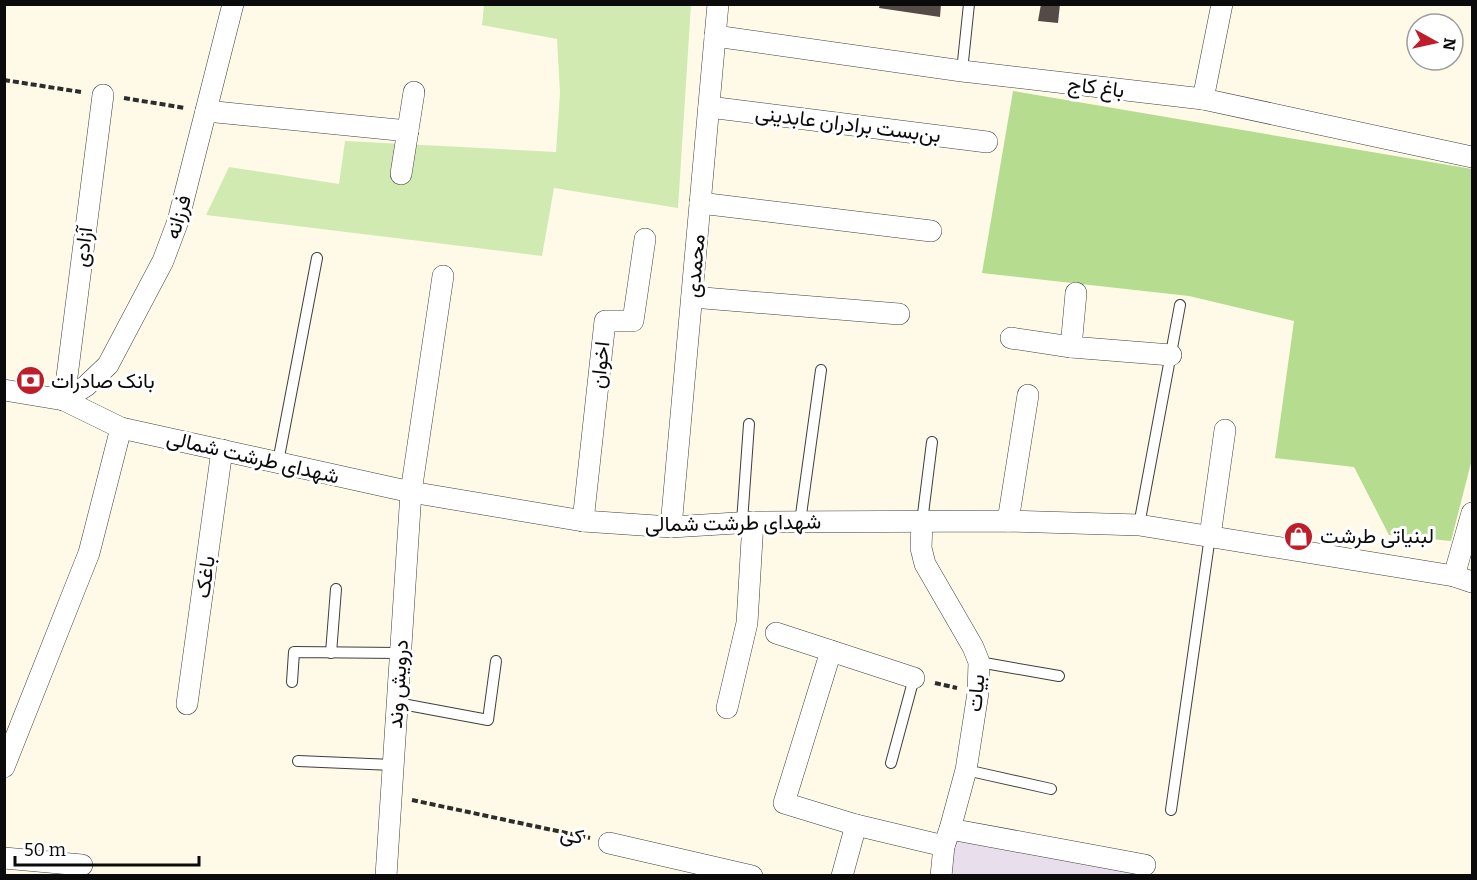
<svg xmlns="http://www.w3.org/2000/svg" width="1477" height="880" viewBox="0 0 1477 880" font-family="Bitter,Vazirmatn,serif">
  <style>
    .industrial { fill: #e9deeb }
    .green { fill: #d1eab1 }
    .forest { fill: #b5dc8f }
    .building { fill: #544b47 }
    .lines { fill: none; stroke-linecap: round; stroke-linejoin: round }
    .service-casing { stroke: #3e3e3e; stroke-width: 12 }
    .minor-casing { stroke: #3e3e3e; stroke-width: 22 }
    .path { stroke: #2d2d2d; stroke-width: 4; stroke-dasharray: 6 3; stroke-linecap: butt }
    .service { stroke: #fff; stroke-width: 10 }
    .minor { stroke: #fff; stroke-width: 21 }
    .labels { text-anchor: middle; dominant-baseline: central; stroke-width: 6; stroke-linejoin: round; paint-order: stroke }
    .street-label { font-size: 21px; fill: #0b0b0b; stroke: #fff }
    .poi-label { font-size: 21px; fill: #0b0b0b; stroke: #fff; text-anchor: start }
  </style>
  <rect width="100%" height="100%" fill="#fffae8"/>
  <polygon class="industrial" points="951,839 1151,875 947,876"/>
  <polygon class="green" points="484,5 691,5 678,208 554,188 542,256 206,215 229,167 339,184 345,141 556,152 560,93 557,39 482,25"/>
  <polygon class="forest" points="1013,91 1472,169 1472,459 1451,541 1389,535 1354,467 1275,458 1294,321 1189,296 982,273"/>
  <g class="building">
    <polygon points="880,4 941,4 940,17 879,8"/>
    <polygon points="1041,4 1060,4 1058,23 1038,21"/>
  </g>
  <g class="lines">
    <defs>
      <g id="service">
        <polyline points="962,71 969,4"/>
        <polyline points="278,462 317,258"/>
        <polyline points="742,522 749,424"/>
        <polyline points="800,522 821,370"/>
        <polyline points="922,522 932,442"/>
        <polyline points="1139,525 1180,305"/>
        <polyline points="331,653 336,589"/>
        <polyline points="979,662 1059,676"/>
        <polyline points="292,682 294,652 400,653"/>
        <polyline points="397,703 488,720 496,661"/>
        <polyline points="298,761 393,765"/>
        <polyline points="891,763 914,678"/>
        <polyline points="966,770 1051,789"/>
        <polyline points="1171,810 1210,536"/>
      </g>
      <g id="minor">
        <polyline points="715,36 962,71 1203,99 1472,157"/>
        <polyline points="1203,99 1222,4"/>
        <polyline points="709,107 987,142"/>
        <polyline points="206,111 408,131"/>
        <polyline points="401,174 414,92"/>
        <polyline points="700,203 931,231"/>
        <polyline points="1076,293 1071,347 1171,355"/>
        <polyline points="692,297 899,314"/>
        <polyline points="1011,338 1071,347"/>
        <polyline points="4,390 64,400 121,428 411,492 583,521 671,527 753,522 1008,521 1139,525 1454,576 1472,582"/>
        <polyline points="64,400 86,386 108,365 163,261 178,221 233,4"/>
        <polyline points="64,400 103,95"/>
        <polyline points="583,521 605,321 633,321 645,239"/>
        <polyline points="1008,521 1028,395"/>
        <polyline points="922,522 921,548 925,564 973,647 979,662 978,693 966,770 950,829 944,846 941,876"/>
        <polyline points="671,527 718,4"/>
        <polyline points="1210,536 1225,430"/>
        <polyline points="1454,576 1472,513"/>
        <polyline points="776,633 914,678"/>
        <polyline points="831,651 784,803 856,825 944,846"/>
        <polyline points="187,704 222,450"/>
        <polyline points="727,708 747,623 753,522"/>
        <polyline points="4,767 89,553 121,428"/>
        <polyline points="950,829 1145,865"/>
        <polyline points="609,843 752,876"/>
        <polyline points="4,858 82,865"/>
        <polyline points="386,876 411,492 443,276"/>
        <polyline points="842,876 856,825"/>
      </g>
    </defs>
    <use href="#service" class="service-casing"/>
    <use href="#minor" class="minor-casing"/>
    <g class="path">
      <polyline points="4,80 81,92"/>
      <polyline points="124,98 185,108"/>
      <polyline points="935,683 957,688"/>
      <polyline points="412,800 590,838"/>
    </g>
    <use href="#service" class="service"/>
    <use href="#minor" class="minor"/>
  </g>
  <defs>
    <symbol id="bank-disc" viewBox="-11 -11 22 22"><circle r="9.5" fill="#c01d2b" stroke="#fff"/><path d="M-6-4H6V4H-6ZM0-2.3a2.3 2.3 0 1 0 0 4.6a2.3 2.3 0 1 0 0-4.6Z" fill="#fff"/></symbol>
    <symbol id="shop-disc" viewBox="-11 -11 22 22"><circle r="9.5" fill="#c01d2b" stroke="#fff"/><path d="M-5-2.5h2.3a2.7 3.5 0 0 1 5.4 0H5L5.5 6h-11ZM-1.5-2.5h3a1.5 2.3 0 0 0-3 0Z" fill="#fff"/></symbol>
  </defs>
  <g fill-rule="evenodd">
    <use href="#bank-disc" x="14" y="364" width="33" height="33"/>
    <use href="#shop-disc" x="1282" y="520" width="33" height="33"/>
  </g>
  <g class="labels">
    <g class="street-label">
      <text transform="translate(1096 87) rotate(7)">باغ کاج</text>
      <text transform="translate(848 124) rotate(7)">بن‌بست برادران عابدینی</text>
      <text transform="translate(178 217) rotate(-73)">فرزانه</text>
      <text transform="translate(83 247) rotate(-83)">آزادی</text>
      <text transform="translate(695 266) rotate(-85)">محمدی</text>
      <text transform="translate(600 365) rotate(-84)">اخوان</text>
      <text transform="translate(253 457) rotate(13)">شهدای طرشت شمالی</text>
      <text transform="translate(733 523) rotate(-1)">شهدای طرشت شمالی</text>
      <text transform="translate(205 577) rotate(-82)">باغک</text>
      <text transform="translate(398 684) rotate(-86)">درویش‌ وند</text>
      <text transform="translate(976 693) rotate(-85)">بیات</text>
      <text transform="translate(572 835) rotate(12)">کی</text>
    </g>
    <g class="poi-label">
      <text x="51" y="381">بانک صادرات</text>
      <text x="1320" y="536">لبنیاتی طرشت</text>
    </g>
  </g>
  <rect width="1477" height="880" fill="none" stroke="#0b0b0b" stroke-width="12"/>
  <g transform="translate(1435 42) rotate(98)"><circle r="28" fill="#ffffff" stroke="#9d9d9d" stroke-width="1.5"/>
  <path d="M0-4.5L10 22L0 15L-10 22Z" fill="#c01d2b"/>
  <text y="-9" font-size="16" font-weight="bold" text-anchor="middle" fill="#0b0b0b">N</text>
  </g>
  <path d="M15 856v9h184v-9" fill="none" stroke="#0b0b0b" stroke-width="3"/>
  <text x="24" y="856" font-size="18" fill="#0b0b0b" stroke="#ffffff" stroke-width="4.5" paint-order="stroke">50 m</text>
</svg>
